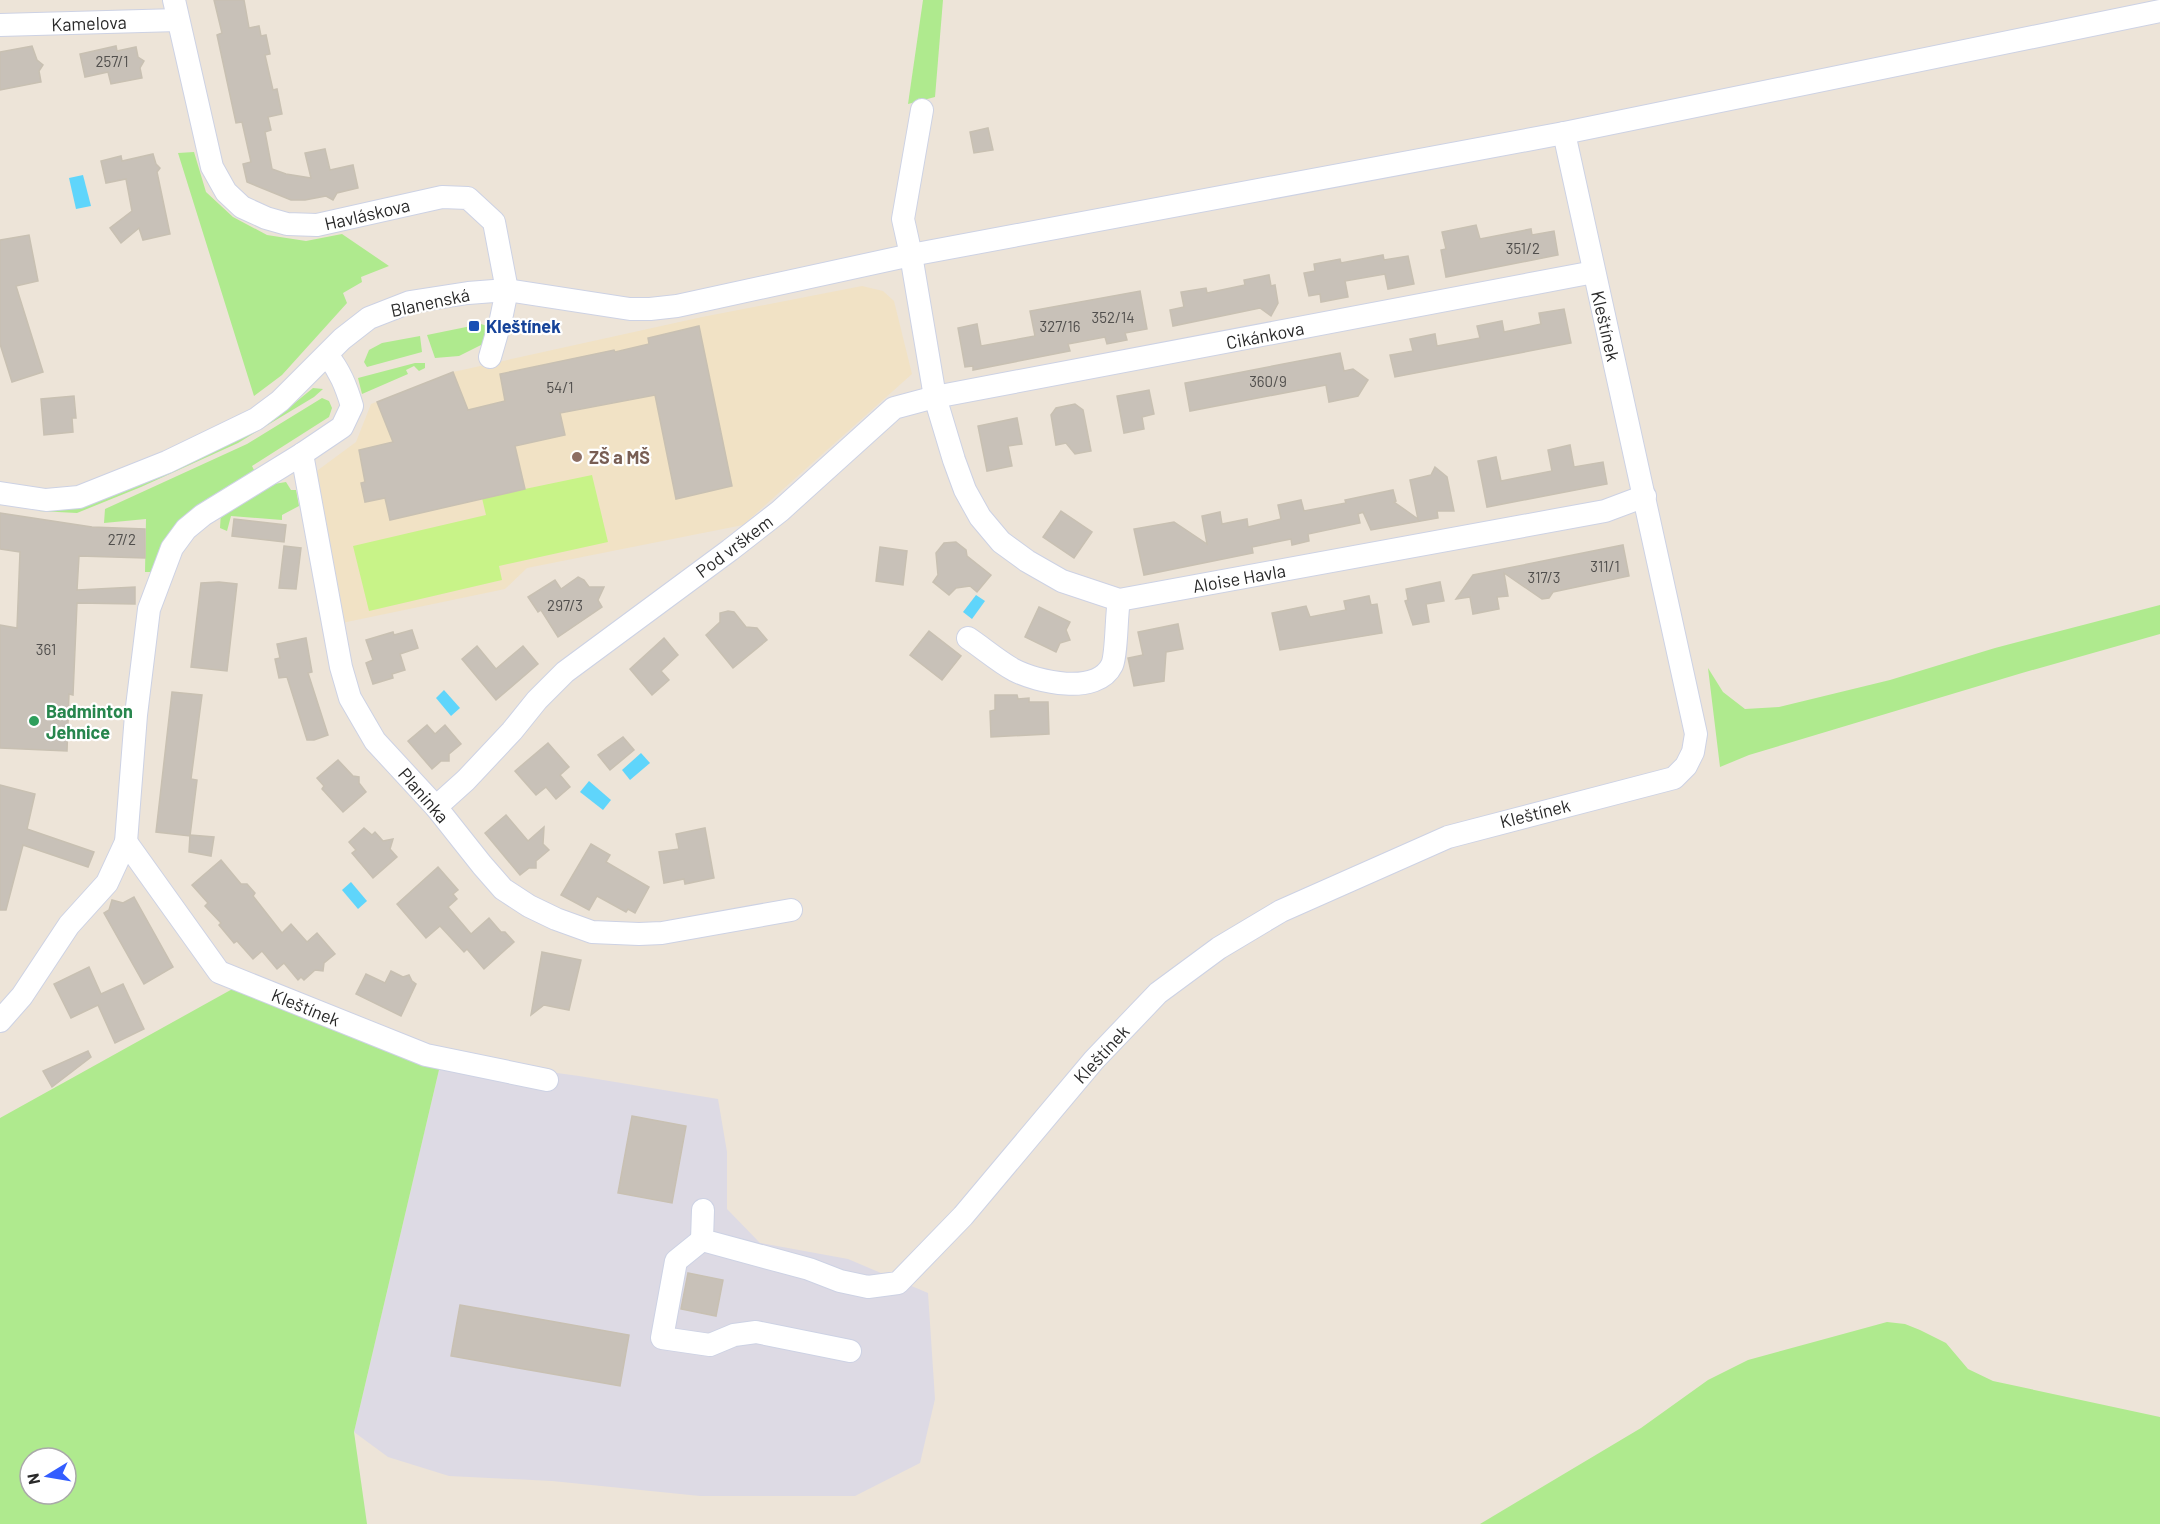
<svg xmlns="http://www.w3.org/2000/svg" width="2160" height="1524" viewBox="0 0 2160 1524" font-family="Barlow,sans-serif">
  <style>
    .industrial { fill: #dddae4 }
    .education { fill: #f1e2c5 }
    .green { fill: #afea8e; fill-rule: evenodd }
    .pitch { fill: #c8f388 }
    .water { fill: #5fd5fb }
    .building { fill: #c8c1b8; stroke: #c8c0b2; stroke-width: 1.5 }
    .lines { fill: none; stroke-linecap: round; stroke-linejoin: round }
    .minor-casing { stroke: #cdd2e4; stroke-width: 24 }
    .minor { stroke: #fff; stroke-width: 22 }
    .transit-dot { fill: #1a4fb4; stroke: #fff; stroke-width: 2 }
    .education-dot { fill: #8d6e63; stroke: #fff; stroke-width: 2 }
    .leisure-dot { fill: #2e9e5b; stroke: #fff; stroke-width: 2 }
    .labels { text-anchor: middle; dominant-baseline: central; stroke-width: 4.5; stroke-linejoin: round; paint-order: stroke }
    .number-label { font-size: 15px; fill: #514f4d }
    .street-label { font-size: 18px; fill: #292929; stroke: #fff }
    .transit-label { font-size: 18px; font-weight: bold; fill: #164399; stroke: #fff; text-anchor: start }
    .education-label { font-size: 18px; font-weight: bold; fill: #785e54; stroke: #fff; text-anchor: start }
    .leisure-label { font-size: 18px; font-weight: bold; fill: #27864d; stroke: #fff; text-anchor: start }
  </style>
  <rect width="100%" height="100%" fill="#ede4d8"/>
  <polygon class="industrial" points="442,1057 579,1076 718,1099 727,1152 727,1209 760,1243 848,1259 928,1293 935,1399 920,1463 855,1496 700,1496 552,1481 449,1476 388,1457 354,1432"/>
  <polygon class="education" points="862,286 883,291 894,301 912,374 743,525 527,568 505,589 342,623 314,473 356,442 371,404 453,372 702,317"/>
  <g class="green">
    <polygon points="923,0 943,0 935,97 908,104"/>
    <polygon points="194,152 206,192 233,217 267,235 306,241 342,234 389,266 361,277 362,282 343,293 347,303 282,375 254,396 178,153"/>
    <polygon points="481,324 490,327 485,343 459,356 435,358 427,335"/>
    <polygon points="420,336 422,352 367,367 364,362 369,350 382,343"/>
    <polygon points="415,363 425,363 425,368 419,371 414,366 406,370 408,374 362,394 358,378"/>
    <polygon points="313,388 323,389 314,397 238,443 141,487 77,513 38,511 58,510 243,437 274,420"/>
    <polygon points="322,398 329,401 332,408 329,417 252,466 254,470 151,572 145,572 146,519 104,523 105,509 247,444"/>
    <polygon points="286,482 291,490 296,490 299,506 282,515 282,520 231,516 227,531 220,528 221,512 274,484"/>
    <polygon points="2160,605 2160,634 2022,673 1749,755 1720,767 1708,668 1723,692 1745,709 1779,707 1890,680 1995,648"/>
    <path d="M254,977l188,80 -88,375 13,92h-367v-406zM30,1458h36v36h-36z"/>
    <polygon points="1887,1322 1905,1324 1920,1330 1946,1343 1968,1369 1993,1381 2160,1417 2160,1524 1480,1524 1641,1428 1708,1380 1748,1360"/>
  </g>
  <polygon class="pitch" points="592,475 608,542 499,566 502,580 369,611 353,546 486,515 482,498"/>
  <g class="water">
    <polygon points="83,175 91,206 76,209 69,178"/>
    <polygon points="976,595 985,601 972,619 963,612"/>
    <polygon points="444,690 460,708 451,716 436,698"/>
    <polygon points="641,753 650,763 630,780 622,770"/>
    <polygon points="589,781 611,800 603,810 580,792"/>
    <polygon points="351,882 367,901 358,909 342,890"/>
  </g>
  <g class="building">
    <polygon points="214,0 244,0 249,28 259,26 261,36 266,35 270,54 265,55 273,90 277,89 282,114 268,117 271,130 265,132 272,169 286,174 311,178 305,153 325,149 330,170 353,165 358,188 337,193 333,200 326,196 305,200 291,200 247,182 243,164 251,162 242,122 236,123 217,35 222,33"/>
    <polygon points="32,46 37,60 43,65 39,71 41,82 0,90 0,52"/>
    <polygon points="116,46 117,51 136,47 138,57 144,61 140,68 142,78 111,84 108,72 85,77 80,54"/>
    <polygon points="988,128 993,150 974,153 970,132"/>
    <polygon points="153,154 156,164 160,168 157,172 170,234 143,240 139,228 121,243 110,228 132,211 126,179 106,183 101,161 121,156 122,161"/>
    <polygon points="1476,225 1480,239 1531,229 1532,235 1554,231 1558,255 1446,277 1441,250 1446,249 1442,232"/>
    <polygon points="29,235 38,281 16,286 43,372 12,382 0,344 0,240"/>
    <polygon points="1383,255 1384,260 1408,256 1414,284 1388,289 1385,274 1345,281 1348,297 1321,302 1320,294 1309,296 1304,273 1315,271 1314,264 1340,259 1341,263"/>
    <polygon points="1269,275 1271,286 1275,285 1278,303 1271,316 1260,308 1173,326 1170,310 1184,307 1181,292 1206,288 1207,293 1245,285 1244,280"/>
    <polygon points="1140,291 1147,329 1125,333 1127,340 1107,344 1105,337 1068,344 1070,351 973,370 973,366 965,367 958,328 977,324 981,346 1035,336 1030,311"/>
    <polygon points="1564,309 1571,343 1395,377 1390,355 1413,351 1410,339 1435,334 1437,346 1480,338 1477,326 1502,321 1504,332 1541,324 1539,313"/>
    <polygon points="699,326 732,486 676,499 655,395 560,413 565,435 515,446 525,489 390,520 385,498 365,502 361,483 365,482 359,450 393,442 377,402 453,372 468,410 505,401 500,374 614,350 615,352 649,344 648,338"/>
    <polygon points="1340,353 1344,371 1353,369 1368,380 1358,396 1329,402 1326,385 1190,411 1185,383"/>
    <polygon points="1149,390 1154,414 1142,417 1144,429 1124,433 1117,396"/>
    <polygon points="74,396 76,418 72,418 73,432 44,435 41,399"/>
    <polygon points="1075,404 1083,410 1091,451 1075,454 1066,443 1056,445 1051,415 1056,408"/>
    <polygon points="1017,418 1022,444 1008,446 1012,466 987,471 978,426"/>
    <polygon points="1570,445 1574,467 1603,462 1607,484 1487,507 1478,461 1496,457 1501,481 1552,471 1548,450"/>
    <polygon points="1435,467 1447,477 1454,511 1437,511 1438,518 1371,530 1363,512 1358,514 1360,523 1308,534 1309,541 1292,545 1291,539 1252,547 1253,553 1144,575 1134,529 1174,522 1207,544 1202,516 1220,512 1222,524 1247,519 1248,527 1281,519 1278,505 1301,500 1304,511 1346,503 1345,500 1393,490 1396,501 1394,502 1418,519 1410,480 1431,475"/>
    <polygon points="1061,511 1092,532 1074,558 1043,537"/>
    <polygon points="0,513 92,527 145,529 145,558 79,556 77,590 135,587 135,604 77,603 73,695 69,694 67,751 0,748 0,625 17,628 20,552 0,549"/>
    <polygon points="234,519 286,525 284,542 232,536"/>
    <polygon points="956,542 966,550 967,556 991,575 977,592 970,586 956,588 949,595 933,582 938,575 936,553 944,543"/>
    <polygon points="1623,545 1629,576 1553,592 1549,598 1542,599 1504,573 1508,596 1497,597 1499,609 1473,614 1470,597 1456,599 1473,575"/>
    <polygon points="284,546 301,548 296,589 279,588"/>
    <polygon points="880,547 907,551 903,585 876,581"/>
    <polygon points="578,577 584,580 589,587 604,587 598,600 602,607 558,637 541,610 538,612 528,597 555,580 561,589"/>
    <polygon points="219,582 237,584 227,671 191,667 201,583"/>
    <polygon points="1440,582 1444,601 1426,604 1429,622 1413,625 1405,601 1408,600 1406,589"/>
    <polygon points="1369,596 1371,605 1377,604 1382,633 1280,650 1272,613 1306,606 1310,617 1346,610 1344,601"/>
    <polygon points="1039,607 1070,622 1066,630 1070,640 1060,643 1056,652 1025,637"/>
    <polygon points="728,611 734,612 746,627 757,628 767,640 733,668 706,635 720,622 720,613"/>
    <polygon points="1178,624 1183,649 1166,652 1164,681 1134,686 1128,658 1143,655 1138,632"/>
    <polygon points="412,630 418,648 400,654 405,670 392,674 393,678 373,684 366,663 373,660 366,640 393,632 394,635"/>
    <polygon points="929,631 961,656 942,680 910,655"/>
    <polygon points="306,638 312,672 308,673 328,735 314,740 307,740 287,677 279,678 275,659 280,658 277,644"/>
    <polygon points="664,638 678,655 661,671 669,680 652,695 630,669"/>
    <polygon points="477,646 496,669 523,646 538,664 496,700 462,659"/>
    <polygon points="172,692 202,695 191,779 197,780 190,836 156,832"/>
    <polygon points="995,695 1017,695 1018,699 1029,698 1029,702 1048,702 1049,734 991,737 990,711 995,710"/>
    <polygon points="427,725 435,734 445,725 461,744 449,754 449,761 441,761 432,769 408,741"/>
    <polygon points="623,737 634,750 610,770 598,755"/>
    <polygon points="548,743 569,767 560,775 570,787 556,799 546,787 536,795 515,771"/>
    <polygon points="338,760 353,776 359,777 359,783 366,792 343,812 322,789 324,786 317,778"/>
    <polygon points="0,785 35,794 27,829 94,852 88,867 23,845 6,910 0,910"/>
    <polygon points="506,815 528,841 544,827 543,844 549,850 536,861 536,868 529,868 520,875 485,833"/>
    <polygon points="364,828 372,835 375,832 383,841 393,839 390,849 397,857 373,878 352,853 356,850 349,842"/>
    <polygon points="705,828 714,878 685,884 684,879 664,883 659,852 679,849 676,834"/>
    <polygon points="190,835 214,837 211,856 189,852"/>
    <polygon points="591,844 610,855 606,862 649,887 635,913 628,909 626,912 597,896 589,910 561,895"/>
    <polygon points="221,860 241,884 247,884 255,893 253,896 282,933 291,924 307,942 317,933 335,954 324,963 323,971 315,970 304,980 301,977 298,980 284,963 277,969 262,951 253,959 237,941 234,943 219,925 221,923 205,906 208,903 192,885"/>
    <polygon points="438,867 458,890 453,894 457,899 448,907 471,934 489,918 501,932 505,932 514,942 484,969 467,949 464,952 440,926 426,938 397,904"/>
    <polygon points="134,897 173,967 144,984 104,913 109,910 112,900 123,903"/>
    <polygon points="542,952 581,960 569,1010 544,1005 531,1015"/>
    <polygon points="89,967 101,994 123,984 144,1029 115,1043 98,1005 71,1018 54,984"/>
    <polygon points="391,971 403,977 409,975 412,981 416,984 401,1016 356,994 366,974 385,983"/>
    <polygon points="88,1051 91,1057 52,1087 43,1071"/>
    <polygon points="632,1116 686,1126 672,1203 618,1193"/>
    <polygon points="688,1273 723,1280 716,1316 681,1309"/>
    <polygon points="460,1305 629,1335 620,1386 451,1356"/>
  </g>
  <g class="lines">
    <defs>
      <g id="minor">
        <polyline points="174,0 212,167 226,192 242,207 266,218 287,224 317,225 442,197 468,198 494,222 507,290 501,319 490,357"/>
        <polyline points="0,25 178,20"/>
        <polyline points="922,110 903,219 911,255 935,397 954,460 965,490 980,517 1001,542 1027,561 1062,581 1119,600 1605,511 1645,496"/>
        <polyline points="302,454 341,667 350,698 375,741 436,807 482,865 503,889 529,906 556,919 592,932 639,934 662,933 791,910"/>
        <polyline points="0,493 46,500 79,497 167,462 256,419 280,401 342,339 369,318 410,302 468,293 507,290 630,309 650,309 677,306 911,255 1564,133 2160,11"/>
        <path d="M968,638c15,10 30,23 46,32 23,12 83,26 98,-5 5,-11 4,-49 7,-65"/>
        <polyline points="436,807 466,780 512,731 537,700 565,672 730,550 780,511 894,408 935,397 1594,272"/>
        <polyline points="126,842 219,972 426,1055 547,1080"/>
        <path d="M0,1021l22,-25 47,-71 38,-42 19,-41 10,-127 13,-106 23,-61 14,-19 17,-14 99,-61 40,-27 10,-21c-6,-20 -12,-35 -25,-51"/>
        <polyline points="703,1210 702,1240 809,1269 840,1281 868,1287 898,1283 963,1216 1094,1060 1158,993 1219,948 1281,911 1448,837 1674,778 1686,766 1693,752 1696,734 1564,133"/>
        <polyline points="702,1240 676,1261 662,1338 710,1345 734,1335 756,1332 850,1351"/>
      </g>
    </defs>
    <use href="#minor" class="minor-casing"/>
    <use href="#minor" class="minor"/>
  </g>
  <rect class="transit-dot" x="468" y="320" width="12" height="12" rx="3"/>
  <circle class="education-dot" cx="577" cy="457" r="6"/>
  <circle class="leisure-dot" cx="34" cy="721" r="6"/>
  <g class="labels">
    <g class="number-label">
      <text x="112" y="61">257/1</text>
      <text x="1523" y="248">351/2</text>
      <text x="1113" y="317">352/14</text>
      <text x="1060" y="326">327/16</text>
      <text x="1268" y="381">360/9</text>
      <text x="560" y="387">54/1</text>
      <text x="122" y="539">27/2</text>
      <text x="1605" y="566">311/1</text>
      <text x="1544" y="577">317/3</text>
      <text x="565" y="605">297/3</text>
      <text x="46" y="649">361</text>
    </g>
    <g class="street-label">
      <text transform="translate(89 23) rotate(-2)">Kamelova</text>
      <text transform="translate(367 214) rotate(-13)">Havláskova</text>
      <text transform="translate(430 302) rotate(-12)">Blanenská</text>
      <text transform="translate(1606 326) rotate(77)">Kleštínek</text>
      <text transform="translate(1265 335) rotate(-11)">Cikánkova</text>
      <text transform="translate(734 546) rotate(-37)">Pod vrškem</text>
      <text transform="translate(1239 578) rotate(-10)">Aloise Havla</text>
      <text transform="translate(424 795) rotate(49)">Planinka</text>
      <text transform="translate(1535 813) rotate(-14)">Kleštínek</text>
      <text transform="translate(306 1007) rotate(22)">Kleštínek</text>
      <text transform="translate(1101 1054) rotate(-47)">Kleštínek</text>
    </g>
    <g class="transit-label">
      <text x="486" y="326">Kleštínek</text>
    </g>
    <g class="education-label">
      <text x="589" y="457">ZŠ a MŠ</text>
    </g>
    <g class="leisure-label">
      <text x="46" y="711">Badminton<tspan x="46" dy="21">Jehnice</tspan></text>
    </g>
  </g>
  <g transform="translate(48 1476) rotate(259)"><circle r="28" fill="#ffffff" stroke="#a9a9a9" stroke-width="1.5"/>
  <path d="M0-4.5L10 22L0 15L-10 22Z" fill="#335dff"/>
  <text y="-9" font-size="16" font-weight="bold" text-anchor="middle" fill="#292929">N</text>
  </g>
</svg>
